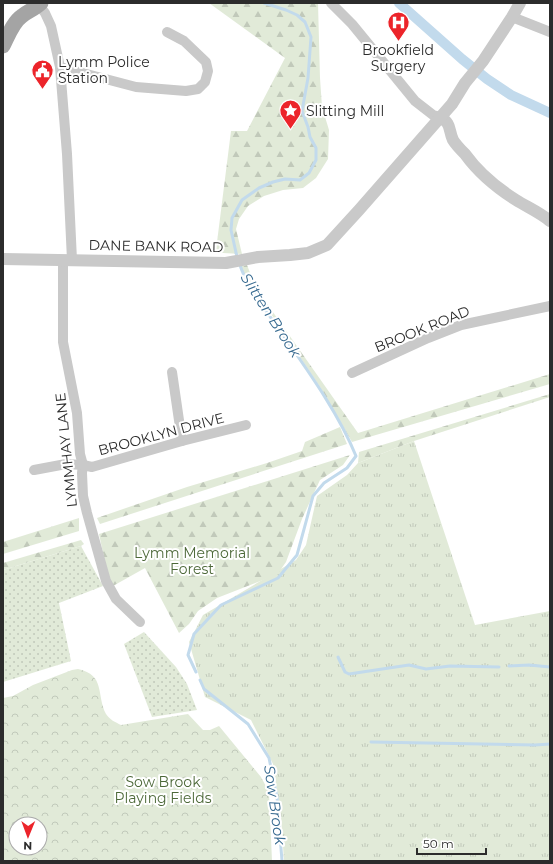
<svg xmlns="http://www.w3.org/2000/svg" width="553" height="864" viewBox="0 0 553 864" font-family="Montserrat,sans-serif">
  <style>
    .grass { fill: url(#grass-tufts) }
    .forest { fill: url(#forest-firs) }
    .park { fill: url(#park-crowns); fill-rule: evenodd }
    .garden { fill: url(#garden-dots) }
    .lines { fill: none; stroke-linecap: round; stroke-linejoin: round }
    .stream { stroke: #c2daec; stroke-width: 3 }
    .canal { stroke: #c2daec; stroke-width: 10 }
    .minor { stroke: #c9c9c9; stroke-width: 10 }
    .tertiary { stroke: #c9c9c9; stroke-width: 12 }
    .primary { stroke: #a4a4a4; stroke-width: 15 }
    .labels { text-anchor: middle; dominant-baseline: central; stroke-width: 4; stroke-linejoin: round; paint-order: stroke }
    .poi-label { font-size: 14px; fill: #2c2c2c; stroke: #fff; text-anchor: start }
    .street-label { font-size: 14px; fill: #2c2c2c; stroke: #fff }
    .park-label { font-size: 14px; fill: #4c6838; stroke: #fff }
    .water-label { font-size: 15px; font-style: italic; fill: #376a90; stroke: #fff }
  </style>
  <defs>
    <pattern id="grass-tufts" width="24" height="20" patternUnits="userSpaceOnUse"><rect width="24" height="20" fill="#e1ead8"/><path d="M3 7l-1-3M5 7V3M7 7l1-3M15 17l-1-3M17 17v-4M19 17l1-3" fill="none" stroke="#c1c9ba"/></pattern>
    <pattern id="forest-firs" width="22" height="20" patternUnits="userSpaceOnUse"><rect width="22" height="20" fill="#e1ead8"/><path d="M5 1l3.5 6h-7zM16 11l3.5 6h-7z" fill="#c1c9ba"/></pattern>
    <pattern id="park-crowns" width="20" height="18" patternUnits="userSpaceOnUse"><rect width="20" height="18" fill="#e1ead8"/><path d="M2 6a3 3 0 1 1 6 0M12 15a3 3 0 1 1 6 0" fill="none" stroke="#c1c9ba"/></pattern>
    <pattern id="garden-dots" width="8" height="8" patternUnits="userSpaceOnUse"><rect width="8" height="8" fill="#e1ead8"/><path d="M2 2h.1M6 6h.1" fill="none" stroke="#c1c9ba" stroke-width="1.8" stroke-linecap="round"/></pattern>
  </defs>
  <rect width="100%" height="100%" fill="#fff"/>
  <polygon class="grass" points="414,441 475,625 550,611 550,861 284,861 281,816 273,764 251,720 205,697 189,642 203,615 296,560 306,545 317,496 347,475 358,463"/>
  <g class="forest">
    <polygon points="209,3 318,3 320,78 322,107 329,130 328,159 316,178 303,188 283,190 264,196 248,206 239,219 236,229 242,254 223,253 216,250 231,131 247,131 285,58"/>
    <polygon points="247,265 256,288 358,433 550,374 550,384 352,442 320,387 243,272 241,266"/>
    <polygon points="550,394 550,397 414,441 358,463 359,452"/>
    <polygon points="340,427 347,444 100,524 97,518 187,487 267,463 302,451 305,442"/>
    <polygon points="350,455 343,465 320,480 302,519 286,562 279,572 263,580 217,598 198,611 189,624 179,633 145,568 113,586 108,576 99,534"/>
    <polygon points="79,518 79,531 3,554 3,542"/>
    <polygon points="81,540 84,544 81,546 3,570 3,563"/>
  </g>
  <path class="park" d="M78,669c28,6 18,26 28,45 4,6 9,8 15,11l67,-11 15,16h7l9,-4 42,51 8,15 3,69h-269v-163l10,-2 20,-11 39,-15zM16,824h24v24h-24z"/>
  <g class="garden">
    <polygon points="81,546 103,586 59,603 71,661 3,682 3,570"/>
    <polygon points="144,632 176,667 187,684 197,710 152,717 124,644"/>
  </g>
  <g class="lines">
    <g class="stream">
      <polyline points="237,257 231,230 232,218 242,200 259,188 273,182 285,179 300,180 309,173 316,160 316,148 310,137 308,127 302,111 308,78 311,37 305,22 297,15 286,10 264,3"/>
      <polyline points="338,657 345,672 349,674 409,665 426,669 450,666 499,667"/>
      <polyline points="509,666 529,665 550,667"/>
      <path d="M196,672l-8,-17 6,-21 27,-29 57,-27 19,-23 16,-59 11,-13 23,-15 9,-12c-19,-46 -51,-89 -80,-131 -13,-19 -30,-39 -37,-63"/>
      <polyline points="200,680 204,689 248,724 269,758 277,797 282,861"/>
      <polyline points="371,742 535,745 550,744"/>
    </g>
    <polyline class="canal" points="399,3 462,59 487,79 511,95 550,113"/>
    <g class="minor">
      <polyline points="331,3 352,24 415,101 433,115 440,117"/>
      <polyline points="39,5 45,13 51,26 60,67 67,154 72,260"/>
      <polyline points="512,17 550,32"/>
      <polyline points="60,67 136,87 186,91 198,89 205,82 208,71 206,62 184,41 167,32"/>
      <polyline points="63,260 63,342 77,413 80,454 83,465 82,473 83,496 87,513 106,581 116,599 140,622"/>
      <polyline points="172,372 182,441"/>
      <polyline points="352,373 428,338 461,325 550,306"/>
      <polyline points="34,470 66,464 83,465 92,467 182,441 246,425"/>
    </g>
    <g class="tertiary">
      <path d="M440,117c12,7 8,12 13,23 3,5 8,10 12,14 13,18 32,34 51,46 11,7 23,12 34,21"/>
      <polyline points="3,259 226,263 258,257 290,255 308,253 327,245 359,210 452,104 465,83 483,61 512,17 520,3"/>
    </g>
    <path class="primary" d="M3,46c5,-10 10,-24 19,-30 6,-5 13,-7 19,-13"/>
  </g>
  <defs>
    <symbol id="hospital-pin" viewBox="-11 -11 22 30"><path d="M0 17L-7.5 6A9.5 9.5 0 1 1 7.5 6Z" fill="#ec242a" stroke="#fff"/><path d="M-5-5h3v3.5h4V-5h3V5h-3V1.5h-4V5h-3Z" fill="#fff"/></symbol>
    <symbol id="civic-pin" viewBox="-11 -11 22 30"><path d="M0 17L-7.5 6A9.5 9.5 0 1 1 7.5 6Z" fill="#ec242a" stroke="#fff"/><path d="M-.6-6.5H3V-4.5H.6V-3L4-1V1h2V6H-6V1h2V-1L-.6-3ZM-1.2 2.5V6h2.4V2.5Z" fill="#fff"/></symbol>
    <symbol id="sight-pin" viewBox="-11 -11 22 30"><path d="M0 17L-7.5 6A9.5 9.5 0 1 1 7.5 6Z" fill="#ec242a" stroke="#fff"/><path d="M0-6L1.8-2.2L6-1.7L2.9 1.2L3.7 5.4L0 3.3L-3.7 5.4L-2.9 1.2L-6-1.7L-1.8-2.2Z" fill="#fff"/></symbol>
  </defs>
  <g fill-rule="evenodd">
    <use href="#hospital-pin" x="386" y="10" width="25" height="34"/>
    <use href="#civic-pin" x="30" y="58" width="25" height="34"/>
    <use href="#sight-pin" x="278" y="98" width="25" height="34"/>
  </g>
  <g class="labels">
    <g class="poi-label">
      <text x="398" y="50" text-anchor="middle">Brookfield<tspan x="398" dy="16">Surgery</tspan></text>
      <text x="58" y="62">Lymm Police<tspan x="58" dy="16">Station</tspan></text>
      <text x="306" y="111">Slitting Mill</text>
    </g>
    <g class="street-label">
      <text transform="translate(156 246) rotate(1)">DANE BANK ROAD</text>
      <text transform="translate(422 329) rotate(-22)">BROOK ROAD</text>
      <text transform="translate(161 434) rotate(-15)">BROOKLYN DRIVE</text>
      <text transform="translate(66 450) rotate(-96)">LYMMHAY LANE</text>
    </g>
    <g class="park-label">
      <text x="192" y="553">Lymm Memorial<tspan x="192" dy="16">Forest</tspan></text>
      <text x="163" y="782">Sow Brook<tspan x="163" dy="16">Playing Fields</tspan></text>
    </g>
    <g class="water-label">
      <text transform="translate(271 315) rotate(57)">Slitten Brook</text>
      <text transform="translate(275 805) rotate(82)">Sow Brook</text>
    </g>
  </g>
  <rect width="553" height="864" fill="none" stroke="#2c2c2c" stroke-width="8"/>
  <g transform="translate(28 836) rotate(181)"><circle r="19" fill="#ffffff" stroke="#ababab"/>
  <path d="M0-3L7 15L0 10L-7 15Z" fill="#ec242a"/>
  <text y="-6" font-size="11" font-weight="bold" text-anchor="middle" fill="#2c2c2c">N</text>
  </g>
  <path d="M417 848v6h69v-6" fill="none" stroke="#2c2c2c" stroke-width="2"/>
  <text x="423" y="848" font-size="12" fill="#2c2c2c" stroke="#ffffff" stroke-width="3" paint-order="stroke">50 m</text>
</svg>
